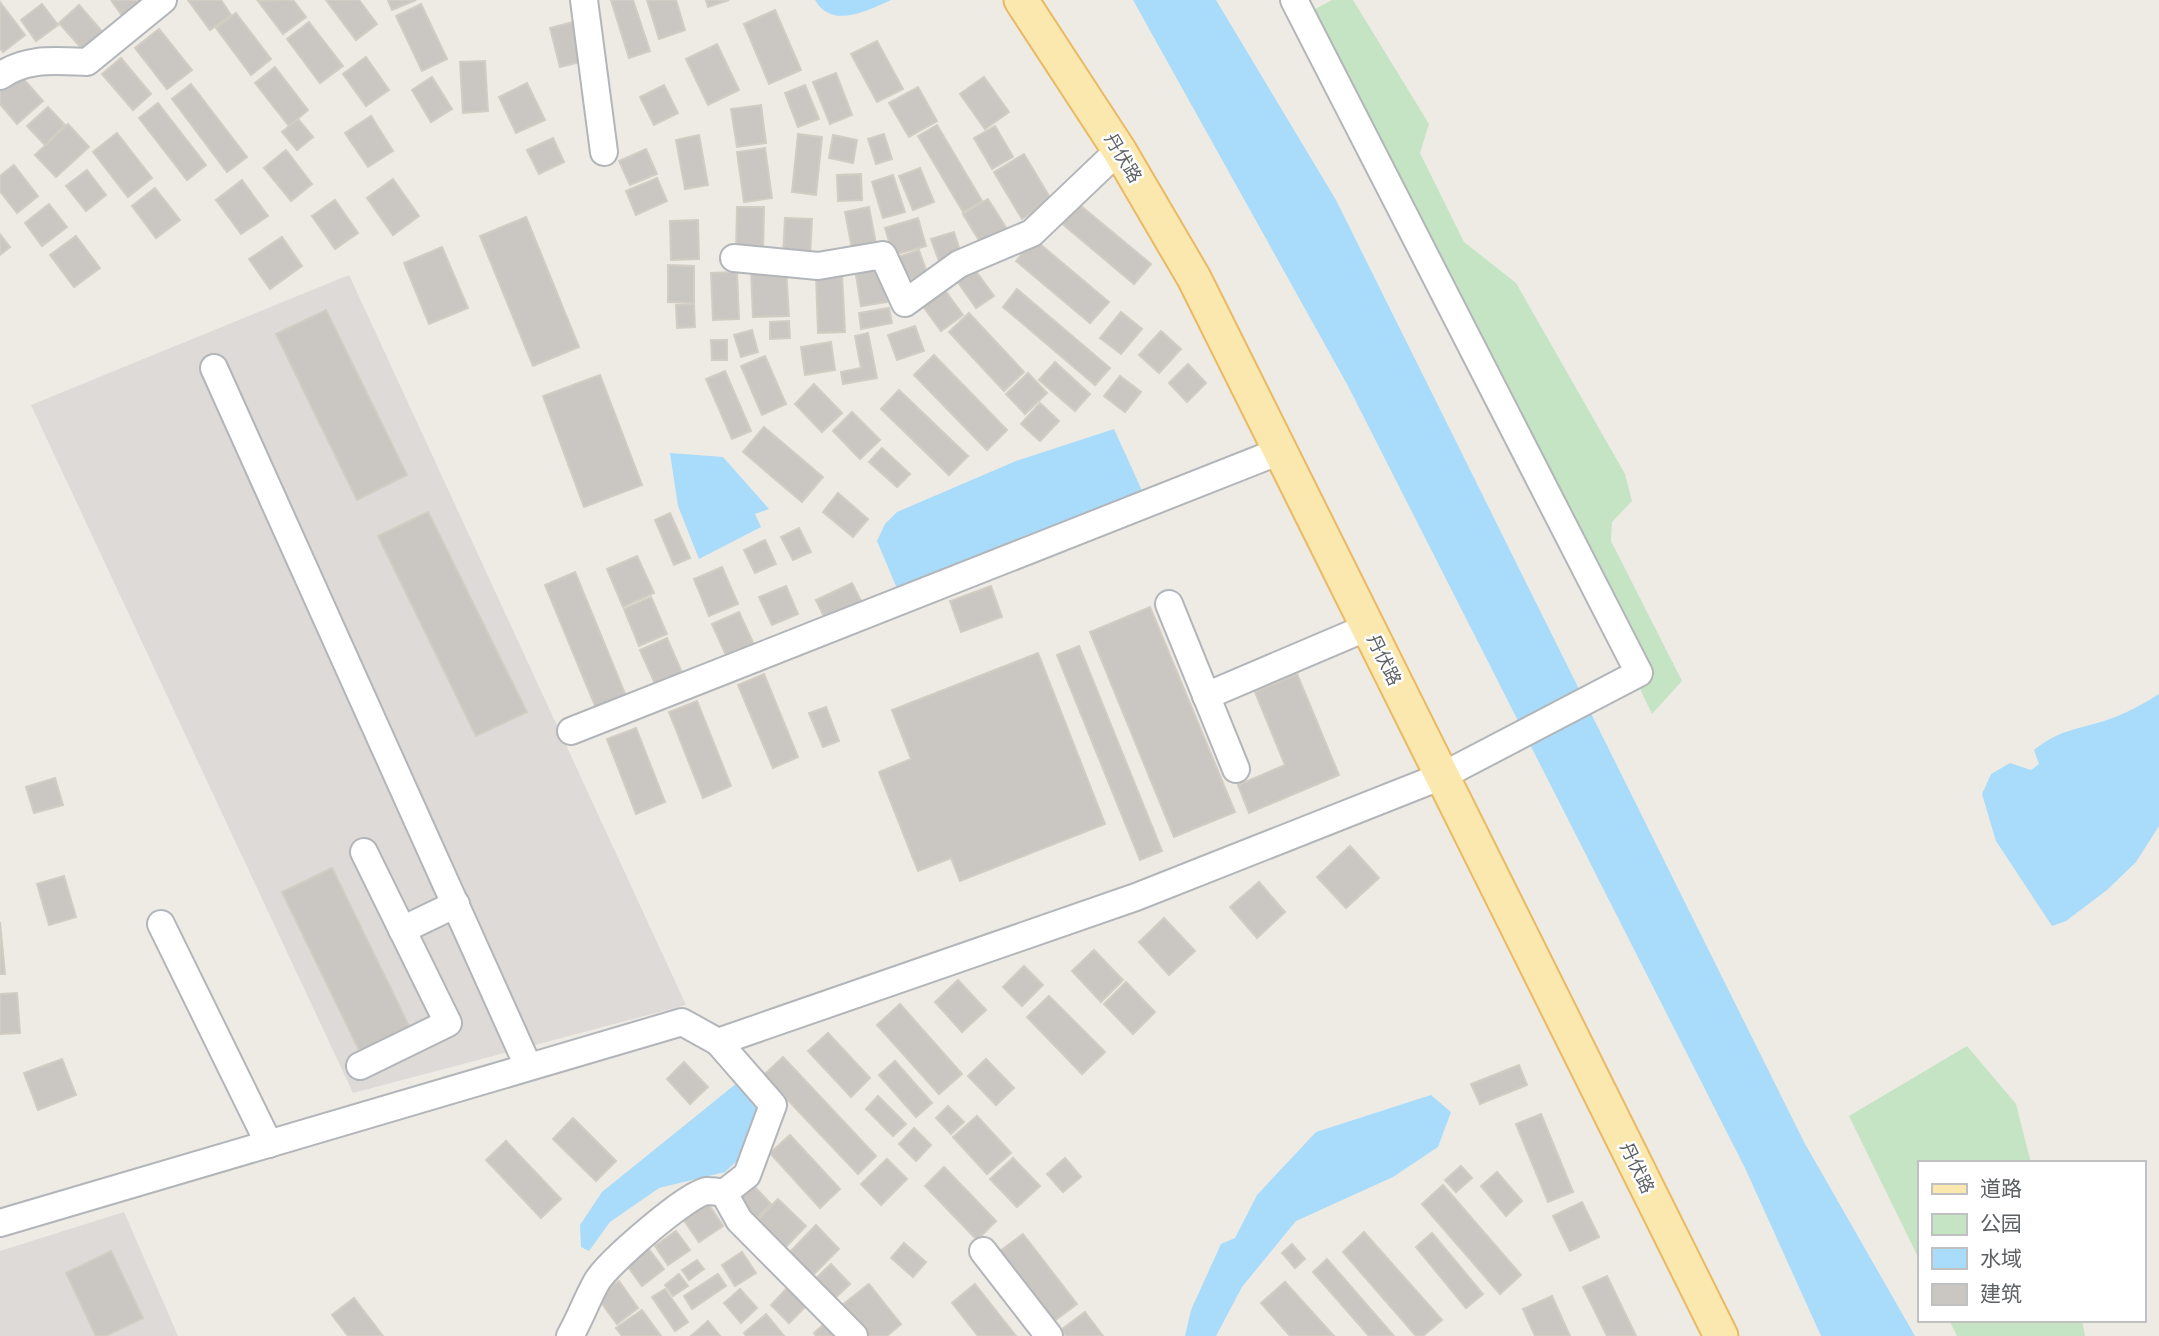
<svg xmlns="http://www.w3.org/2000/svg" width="2159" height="1336" viewBox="0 0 2159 1336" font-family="Figtree,'Noto Sans SC',sans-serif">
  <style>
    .industrial { fill: #dddad7 }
    .green { fill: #c5e4c3 }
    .water { fill: #a9dcfa }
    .building { fill: #cac6c1; stroke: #d2cdc3; stroke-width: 2 }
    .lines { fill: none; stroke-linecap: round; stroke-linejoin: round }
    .minor-casing { stroke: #b2b5b9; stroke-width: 30 }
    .major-casing { stroke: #e9ba63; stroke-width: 37 }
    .minor { stroke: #fff; stroke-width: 26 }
    .major { stroke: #fae8ae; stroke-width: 33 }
    .labels { text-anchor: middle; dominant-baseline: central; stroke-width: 5; stroke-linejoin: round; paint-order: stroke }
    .street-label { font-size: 18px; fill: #5d6164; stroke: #fff }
  </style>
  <rect width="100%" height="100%" fill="#eeebe5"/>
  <g class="industrial">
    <polygon points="349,275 686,1005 353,1093 31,405"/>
    <polygon points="124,1212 178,1336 0,1336 0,1251"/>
  </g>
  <g class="green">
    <polygon points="1332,0 1353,0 1429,124 1420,153 1464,242 1516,283 1625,474 1632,501 1612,522 1611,541 1682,681 1652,714 1573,549 1304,15"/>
    <polygon points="1967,1046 2016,1104 2031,1163 1919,1163 1919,1259 1849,1116"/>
    <polygon points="1949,1320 2082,1320 2085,1336 1957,1336"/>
  </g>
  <g class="water">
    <path d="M815,0h76c-23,10 -59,30 -76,0z"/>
    <polygon points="1133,0 1216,0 1336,200 1804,1142 1915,1336 1821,1336 1745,1168 1348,386"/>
    <polygon points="1114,429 1144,495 908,588 896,586 877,541 885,524 897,512 1016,461"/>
    <polygon points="670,453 723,457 769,509 755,514 761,527 699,559 678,506"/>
    <path d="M2159,694v132l-23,36 -29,28 -41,31 -14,5 -56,-85 -14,-47 9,-20 19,-11 21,7 8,-6 -5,-14c28,-23 51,-21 81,-33 13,-5 32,-15 44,-23z"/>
    <polygon points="737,1083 758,1105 740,1158 725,1172 659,1188 610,1222 589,1251 581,1247 580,1225 602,1192"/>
    <polygon points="1431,1095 1451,1112 1438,1147 1393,1177 1296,1221 1242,1287 1216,1336 1185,1336 1191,1310 1221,1244 1235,1238 1257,1195 1316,1132"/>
  </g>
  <g class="building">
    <polygon points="111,0 143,0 126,21"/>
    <polygon points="188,0 221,0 231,15 210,30"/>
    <polygon points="293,0 306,17 283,34 258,1"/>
    <polygon points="326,0 359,0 377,24 356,40"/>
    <polygon points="388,0 416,0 392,10"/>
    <polygon points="611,0 633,0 650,51 629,58"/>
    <polygon points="647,0 676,0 685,30 659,39"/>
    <polygon points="706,0 729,0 708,7"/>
    <polygon points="0,2 25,35 3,52 0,48"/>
    <polygon points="42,4 58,25 36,41 21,20"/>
    <polygon points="421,4 447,59 422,71 396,16"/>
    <polygon points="79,5 105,35 85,52 59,23"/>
    <polygon points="775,10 801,70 769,84 744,24"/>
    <polygon points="236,13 271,59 251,75 216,28"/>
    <polygon points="577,21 588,60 560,67 550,28"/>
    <polygon points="309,22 343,66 320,83 287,39"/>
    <polygon points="159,29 192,70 167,89 135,48"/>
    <polygon points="877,41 903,89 877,102 851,54"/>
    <polygon points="717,44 739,90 708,105 686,59"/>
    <polygon points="366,57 389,90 366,106 343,74"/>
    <polygon points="121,58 151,94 133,110 102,74"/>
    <polygon points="485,61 488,111 463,113 460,62"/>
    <polygon points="275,67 308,110 289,126 255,83"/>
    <polygon points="836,73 852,115 830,124 813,82"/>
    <polygon points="19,74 43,101 17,124 0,104 0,91"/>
    <polygon points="432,77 452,109 431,122 412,90"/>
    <polygon points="984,77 1009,112 985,129 960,94"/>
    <polygon points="527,83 545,120 516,133 499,97"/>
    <polygon points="191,84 247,157 227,172 172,99"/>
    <polygon points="664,85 678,113 654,125 640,97"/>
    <polygon points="805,85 819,119 798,127 785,93"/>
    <polygon points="918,87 937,121 909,137 889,103"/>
    <polygon points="158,103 206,165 187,180 139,118"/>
    <polygon points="761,105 766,143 737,147 731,109"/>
    <polygon points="48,107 65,125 45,145 27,126"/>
    <polygon points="371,116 393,151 368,167 345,133"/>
    <polygon points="298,119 313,137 297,150 282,132"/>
    <polygon points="68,124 89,147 56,177 35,155"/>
    <polygon points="937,125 982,201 963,212 918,136"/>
    <polygon points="995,126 1013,157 992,169 974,138"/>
    <polygon points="117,133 152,178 128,197 93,152"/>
    <polygon points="798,134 822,137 816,195 792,192"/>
    <polygon points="884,134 892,159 876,164 868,139"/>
    <polygon points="699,135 708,185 685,189 676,140"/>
    <polygon points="833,135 857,140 853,163 829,158"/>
    <polygon points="553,138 564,162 539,174 527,150"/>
    <polygon points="765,148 772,198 744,202 737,152"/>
    <polygon points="646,149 657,174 630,185 619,161"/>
    <polygon points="286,150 312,184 291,201 264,168"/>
    <polygon points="1024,154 1052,201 1022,219 994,172"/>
    <polygon points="14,165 38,196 17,213 0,191 0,176"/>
    <polygon points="920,168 934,202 913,210 899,176"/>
    <polygon points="87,170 106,195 86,211 66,186"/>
    <polygon points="861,174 862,200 838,201 837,175"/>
    <polygon points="893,175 905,212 883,218 872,182"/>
    <polygon points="657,178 667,201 636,215 626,191"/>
    <polygon points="393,179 419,216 393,235 367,198"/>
    <polygon points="242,180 268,216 241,234 216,200"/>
    <polygon points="155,188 180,220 156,238 132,206"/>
    <polygon points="988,199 1010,234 985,250 963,214"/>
    <polygon points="335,200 358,233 335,249 312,216"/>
    <polygon points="1075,201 1151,264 1134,284 1059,221"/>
    <polygon points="49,204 67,227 42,246 25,223"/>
    <polygon points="737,207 764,207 763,254 736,253"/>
    <polygon points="869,207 877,249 853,254 845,212"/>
    <polygon points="526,217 579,347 533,366 480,236"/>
    <polygon points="785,218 812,219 810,257 783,256"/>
    <polygon points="918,218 926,246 893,255 885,228"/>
    <polygon points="698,220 699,259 671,260 670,221"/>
    <polygon points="954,232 962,257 940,264 931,239"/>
    <polygon points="0,234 10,247 0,255"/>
    <polygon points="76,236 100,268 74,287 50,255"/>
    <polygon points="282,237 302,266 270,289 249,259"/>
    <polygon points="1034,239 1109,302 1090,323 1016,261"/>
    <polygon points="442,247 468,308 429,324 404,263"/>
    <polygon points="919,250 927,273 903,282 895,258"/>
    <polygon points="970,263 994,296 976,308 953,275"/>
    <polygon points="668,265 694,266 694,303 668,302"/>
    <polygon points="881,265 887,302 861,306 855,269"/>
    <polygon points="786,269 789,316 753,317 751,271"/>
    <polygon points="737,272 739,319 713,320 711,273"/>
    <polygon points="842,274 845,332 818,333 816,275"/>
    <polygon points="939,282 963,315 941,331 917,298"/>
    <polygon points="1017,289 1110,368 1095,385 1003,307"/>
    <polygon points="694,304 695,327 677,328 676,305"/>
    <polygon points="889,308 892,323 861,329 859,313"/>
    <polygon points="326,310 407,475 357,500 276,334"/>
    <polygon points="1121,312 1142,329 1121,354 1100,338"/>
    <polygon points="969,313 1024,372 1004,391 949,332"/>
    <polygon points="789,321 790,338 770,339 770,322"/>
    <polygon points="915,326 924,351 897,360 888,335"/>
    <polygon points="752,330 758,352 741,357 734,335"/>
    <polygon points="1161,331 1181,349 1159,373 1139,355"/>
    <polygon points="868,333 877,378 843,384 841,372 861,368 855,336"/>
    <polygon points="711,340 727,340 727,360 712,360"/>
    <polygon points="831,342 835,370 805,375 801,347"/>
    <polygon points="934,355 1007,430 987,450 914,375"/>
    <polygon points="765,356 786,404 762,415 741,366"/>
    <polygon points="1055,362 1090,394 1075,411 1039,380"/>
    <polygon points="1188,364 1206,383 1187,402 1169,383"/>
    <polygon points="725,371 751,431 732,439 706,379"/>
    <polygon points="1028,373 1047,393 1025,414 1006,394"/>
    <polygon points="600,375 642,485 584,507 543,396"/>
    <polygon points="1120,376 1141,392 1125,412 1104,396"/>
    <polygon points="814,384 842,413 822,432 795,404"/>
    <polygon points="899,390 968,456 949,475 881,409"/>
    <polygon points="1040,403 1059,421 1040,441 1021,424"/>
    <polygon points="852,412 880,440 860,459 833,431"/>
    <polygon points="764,427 823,477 802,502 743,452"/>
    <polygon points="882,448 910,474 897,487 869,462"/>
    <polygon points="838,493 868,519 853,537 823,512"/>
    <polygon points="428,512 527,712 476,736 378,536"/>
    <polygon points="670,513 690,558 674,565 655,520"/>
    <polygon points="799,528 811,552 793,560 781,537"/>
    <polygon points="765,540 776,564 755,573 744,550"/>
    <polygon points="637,556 654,593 623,607 607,569"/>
    <polygon points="722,567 738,604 709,616 694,579"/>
    <polygon points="575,572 628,701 598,713 545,585"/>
    <polygon points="852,583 863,605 827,623 816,600"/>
    <polygon points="786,586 798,614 772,625 759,597"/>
    <polygon points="991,586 1002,617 961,632 950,601"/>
    <polygon points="651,597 667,634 639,646 624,609"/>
    <polygon points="1150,607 1235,812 1174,837 1090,632"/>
    <polygon points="739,612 756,649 729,662 712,624"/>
    <polygon points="667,638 683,675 656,686 640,650"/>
    <polygon points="1079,646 1162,851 1140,860 1057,655"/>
    <polygon points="1038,653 1105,824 960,881 951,858 918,871 879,772 911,759 892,710"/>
    <polygon points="764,674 798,757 773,768 738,685"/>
    <polygon points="1297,674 1339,775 1249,813 1238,785 1285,765 1255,692"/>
    <polygon points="697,701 731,786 703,798 669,712"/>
    <polygon points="826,707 839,741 823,747 809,713"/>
    <polygon points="636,728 665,802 636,814 607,739"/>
    <polygon points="55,778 63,805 34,813 26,787"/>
    <polygon points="1350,846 1379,878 1346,908 1317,877"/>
    <polygon points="332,868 411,1030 361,1054 282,892"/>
    <polygon points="64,876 76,917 49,925 37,884"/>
    <polygon points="1259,882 1285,912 1257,938 1230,907"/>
    <polygon points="1164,918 1195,951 1169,975 1139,942"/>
    <polygon points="0,922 5,974 0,974"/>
    <polygon points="1094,950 1123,980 1101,1002 1072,971"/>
    <polygon points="1024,966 1043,985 1022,1006 1003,987"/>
    <polygon points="958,980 986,1010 962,1032 935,1002"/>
    <polygon points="1126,982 1155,1012 1133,1034 1104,1004"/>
    <polygon points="17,993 20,1033 0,1034 0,994"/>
    <polygon points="1049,996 1105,1052 1082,1074 1027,1017"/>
    <polygon points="900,1004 962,1074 939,1094 877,1025"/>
    <polygon points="828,1033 870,1078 851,1097 808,1051"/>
    <polygon points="783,1057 876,1156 858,1174 764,1075"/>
    <polygon points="62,1059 76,1095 38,1110 24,1073"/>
    <polygon points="986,1059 1014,1088 996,1105 968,1076"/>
    <polygon points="895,1061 932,1103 916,1117 879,1075"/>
    <polygon points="684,1062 708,1087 690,1104 667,1079"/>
    <polygon points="1519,1065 1527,1085 1480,1104 1471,1084"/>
    <polygon points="878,1096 906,1124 893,1136 866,1109"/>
    <polygon points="948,1106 964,1122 951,1134 936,1118"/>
    <polygon points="1541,1114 1573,1192 1548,1202 1516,1124"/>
    <polygon points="977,1116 1011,1153 987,1174 953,1137"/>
    <polygon points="573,1118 616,1161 596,1181 553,1139"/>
    <polygon points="914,1128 931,1145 916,1161 899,1144"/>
    <polygon points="790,1135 840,1189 820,1208 770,1153"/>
    <polygon points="506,1141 561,1199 541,1218 486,1160"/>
    <polygon points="1013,1158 1040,1186 1017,1207 990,1179"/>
    <polygon points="1065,1158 1081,1177 1063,1192 1047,1174"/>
    <polygon points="887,1159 907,1179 881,1205 861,1184"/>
    <polygon points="1461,1166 1472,1178 1456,1192 1445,1180"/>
    <polygon points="944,1167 996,1221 977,1240 925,1186"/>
    <polygon points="1497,1172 1522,1201 1506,1216 1481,1186"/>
    <polygon points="753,1185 771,1204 752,1223 734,1204"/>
    <polygon points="1443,1185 1521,1275 1500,1294 1422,1204"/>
    <polygon points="778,1199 806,1226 780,1253 752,1226"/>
    <polygon points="706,1200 723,1226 699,1242 681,1216"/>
    <polygon points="1582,1202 1599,1237 1570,1251 1553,1216"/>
    <polygon points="816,1225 839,1249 809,1279 786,1256"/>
    <polygon points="676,1231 690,1250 668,1265 655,1246"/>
    <polygon points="1364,1232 1442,1320 1423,1336 1416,1336 1343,1252"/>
    <polygon points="1432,1233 1483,1294 1466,1308 1416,1247"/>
    <polygon points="1023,1234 1077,1304 1054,1321 1000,1251"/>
    <polygon points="904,1243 926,1262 913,1277 891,1258"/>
    <polygon points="1292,1244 1305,1259 1295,1268 1282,1253"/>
    <polygon points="648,1248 664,1269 642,1286 626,1264"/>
    <polygon points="111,1251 143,1318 106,1336 96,1336 66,1273"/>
    <polygon points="742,1252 756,1273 735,1286 722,1265"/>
    <polygon points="1327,1259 1394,1336 1369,1336 1313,1272"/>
    <polygon points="697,1260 704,1269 689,1280 682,1270"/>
    <polygon points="831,1264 850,1284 829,1304 810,1284"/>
    <polygon points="679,1274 688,1286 673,1296 665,1285"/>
    <polygon points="718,1274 726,1286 692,1309 684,1296"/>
    <polygon points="1607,1276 1636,1336 1607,1336 1583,1287"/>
    <polygon points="619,1281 638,1308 617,1324 597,1297"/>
    <polygon points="1285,1282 1334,1336 1290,1336 1261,1303"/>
    <polygon points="869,1284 901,1324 887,1336 865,1336 841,1306"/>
    <polygon points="975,1284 1016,1336 978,1336 952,1303"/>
    <polygon points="790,1285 809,1303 789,1323 771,1305"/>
    <polygon points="665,1289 688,1322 675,1331 652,1297"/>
    <polygon points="740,1289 757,1308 741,1323 724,1303"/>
    <polygon points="1552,1296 1570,1336 1535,1336 1523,1309"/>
    <polygon points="354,1298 383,1336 348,1336 332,1315"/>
    <polygon points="642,1310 661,1336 622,1336 616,1328"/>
    <polygon points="1085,1312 1103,1336 1066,1336 1061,1330"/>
    <polygon points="766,1314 784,1336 746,1336 744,1333"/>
    <polygon points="829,1320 843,1336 816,1336 814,1333"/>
    <polygon points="708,1321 720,1336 691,1336"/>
  </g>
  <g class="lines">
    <defs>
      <g id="minor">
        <polyline points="584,0 604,152"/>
        <path d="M0,76c27,-19 56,-15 87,-14l76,-62"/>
        <polyline points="734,258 818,266 883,255 905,303 959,264 1032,233 1119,150"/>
        <polyline points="214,368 528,1066"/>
        <polyline points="1169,604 1236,769"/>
        <polyline points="1206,696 1368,627"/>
        <polyline points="571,731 1280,451"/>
        <polyline points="161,924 269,1144"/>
        <polyline points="402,930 456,904"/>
        <polyline points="718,1042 773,1105 747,1175 724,1193 739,1220 854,1336"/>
        <polyline points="360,1066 448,1023 364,852"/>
        <polyline points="0,1223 682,1022 718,1042 1136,897 1442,776 1639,673 1294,0"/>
        <polyline points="983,1251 1049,1336"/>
        <path d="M570,1336c10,-17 16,-35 26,-53 9,-18 92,-90 111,-92 5,0 12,1 17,2"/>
      </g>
      <polyline id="major" points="1021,0 1119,150 1194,278 1721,1336"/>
    </defs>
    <use href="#minor" class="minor-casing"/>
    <use href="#major" class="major-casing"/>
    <use href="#minor" class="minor"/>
    <use href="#major" class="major"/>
  </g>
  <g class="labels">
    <g class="street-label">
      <text transform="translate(1123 158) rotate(59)">丹伏路</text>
      <text transform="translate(1384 660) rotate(64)">丹伏路</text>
      <text transform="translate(1637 1168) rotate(64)">丹伏路</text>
    </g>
  </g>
  <rect x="1918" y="1161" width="228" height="161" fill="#ffffff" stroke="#bec0c1" stroke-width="2"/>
  <rect x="1932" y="1184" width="35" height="10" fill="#fae8ae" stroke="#bec0c1" stroke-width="2"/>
  <text x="1980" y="1196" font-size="21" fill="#5d6164">道路</text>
  <rect x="1932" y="1214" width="35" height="21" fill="#c5e4c3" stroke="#bec0c1" stroke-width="2"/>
  <text x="1980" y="1231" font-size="21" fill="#5d6164">公园</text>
  <rect x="1932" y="1248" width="35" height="21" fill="#a9dcfa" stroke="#bec0c1" stroke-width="2"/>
  <text x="1980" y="1266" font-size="21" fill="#5d6164">水域</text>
  <rect x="1932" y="1284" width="35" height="21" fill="#cac6c1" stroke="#bec0c1" stroke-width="2"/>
  <text x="1980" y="1301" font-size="21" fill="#5d6164">建筑</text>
</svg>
